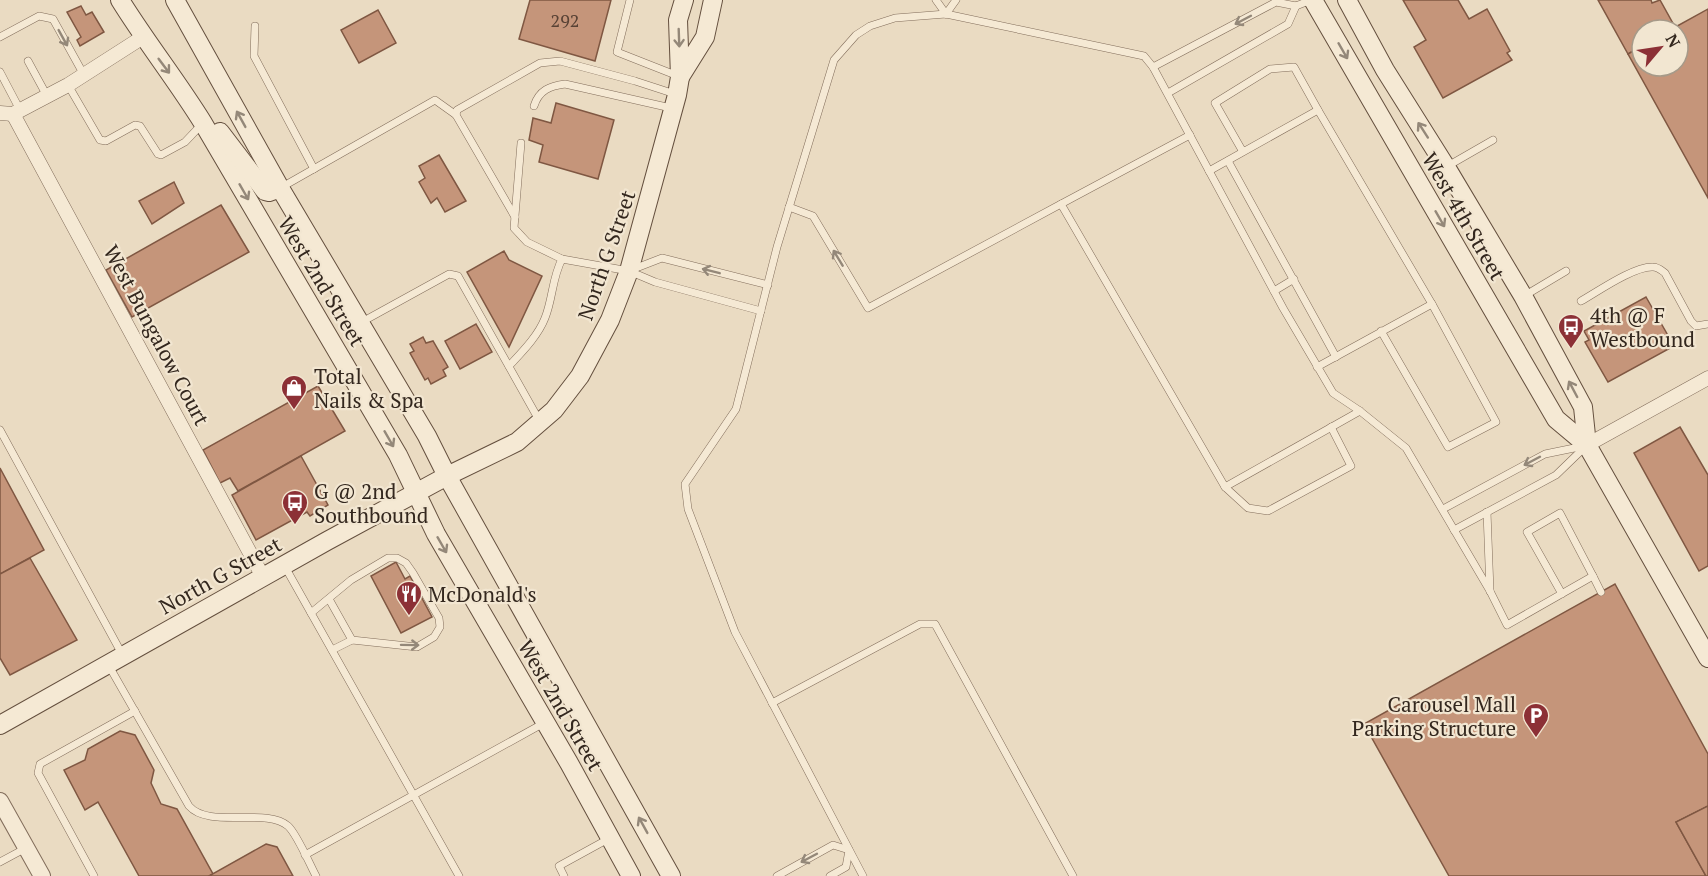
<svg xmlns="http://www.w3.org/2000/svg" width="1708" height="876" viewBox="0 0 1708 876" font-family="'PT Serif',serif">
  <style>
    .building { fill: #c5957a; stroke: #7f5742; stroke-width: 1.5 }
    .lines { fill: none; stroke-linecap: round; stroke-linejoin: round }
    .service-casing { stroke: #826d5b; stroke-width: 8 }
    .minor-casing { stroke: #826d5b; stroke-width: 15 }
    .tertiary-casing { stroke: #826d5b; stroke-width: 18 }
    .secondary-casing { stroke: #644f3e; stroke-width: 20 }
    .service { stroke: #f5e9d4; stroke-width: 7 }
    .minor { stroke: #f5e9d4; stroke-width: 14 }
    .tertiary { stroke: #f5e9d4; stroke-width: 16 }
    .secondary { stroke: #f5e9d4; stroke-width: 18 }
    .oneway { stroke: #948879 }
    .labels { text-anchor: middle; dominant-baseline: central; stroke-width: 4.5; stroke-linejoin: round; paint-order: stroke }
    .number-label { font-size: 18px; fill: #584235 }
    .street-label { font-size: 21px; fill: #33271e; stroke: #f2e6d1 }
    .poi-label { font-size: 21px; fill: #33271e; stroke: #f2e6d1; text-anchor: start }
  </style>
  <rect width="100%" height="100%" fill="#eadbc2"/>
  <g class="building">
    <polygon points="530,0 611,0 595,61 519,39"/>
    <polygon points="1403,0 1458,0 1469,19 1487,9 1510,51 1507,53 1512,60 1443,98 1414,47 1426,40"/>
    <polygon points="1598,0 1651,0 1652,3 1660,0 1675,27 1670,30 1642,30 1642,46 1628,54"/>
    <polygon points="81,6 86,15 92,12 104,32 80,46 77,40 81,37 67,12"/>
    <polygon points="1708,9 1708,198 1628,54 1642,46 1642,66 1678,66 1678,30 1670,30"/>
    <polygon points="378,10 396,43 359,63 341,30"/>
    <polygon points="556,103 614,120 598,179 539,162 543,145 529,140 533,118 551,123"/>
    <polygon points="439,155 466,201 445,212 437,198 431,203 419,182 425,178 419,166"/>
    <polygon points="174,182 184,203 152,224 139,201"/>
    <polygon points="221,205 249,252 132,317 106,270"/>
    <polygon points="504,251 509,260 542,276 509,347 467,272"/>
    <polygon points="1646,297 1674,346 1608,382 1585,342 1589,340 1584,331"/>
    <polygon points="476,324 492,352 460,369 445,341"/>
    <polygon points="423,337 426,343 433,341 448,367 443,370 446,376 431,384 428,378 425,380 410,353 414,351 410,344"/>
    <polygon points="318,386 345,431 238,491 230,478 220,483 203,450"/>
    <polygon points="1680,427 1708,475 1708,566 1699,571 1634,453"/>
    <polygon points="301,456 328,505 310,516 307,512 256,540 232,495"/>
    <polygon points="0,468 44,550 0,574"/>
    <polygon points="30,558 77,640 10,675 0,658 0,574"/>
    <polygon points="396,562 405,579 410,576 432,617 401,633 371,576"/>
    <polygon points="1615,584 1708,754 1708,806 1676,822 1706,876 1449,876 1364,724"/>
    <polygon points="120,731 135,735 154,770 151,783 161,804 177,809 213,874 209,876 139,876 98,802 85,810 64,770 85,760 88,749"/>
    <polygon points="1708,806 1708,876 1706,876 1676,822"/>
    <polygon points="266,844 277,847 293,876 209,876"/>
  </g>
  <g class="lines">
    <defs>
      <g id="service">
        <polyline points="630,0 617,52 678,76"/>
        <polyline points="936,0 946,14"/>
        <polyline points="946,14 956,0"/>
        <polyline points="255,26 254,56 314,169"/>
        <polyline points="0,37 39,16 53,19 84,75"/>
        <polyline points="28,61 47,96"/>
        <polyline points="1153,67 1276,2 1296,6 1311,0"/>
        <polyline points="0,72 20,110"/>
        <polyline points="68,85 100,140 106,141 135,125 140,126 158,154 161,155 185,142 203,123"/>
        <polyline points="1168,93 1288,24 1296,6"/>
        <path d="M534,106c5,-16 16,-20 31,-22l106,24"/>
        <polyline points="1318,110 1432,304"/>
        <polyline points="1190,135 1061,204 1225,487 1360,411"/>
        <polyline points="521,143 514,228 527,242 562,259 629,271 655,282 761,311"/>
        <polyline points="1228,161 1336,357"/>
        <polyline points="1446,167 1493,140"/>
        <polyline points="1209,171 1318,110 1294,67 1270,69 1215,103 1243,152"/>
        <polyline points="282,187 435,100 456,115"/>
        <polyline points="789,207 813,216 868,308 1061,204"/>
        <polyline points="515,217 456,115 457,110 540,63 560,61 635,81 675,94"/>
        <polyline points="631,270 662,258 768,285"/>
        <polyline points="1274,291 1294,279"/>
        <polyline points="1524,296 1566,271"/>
        <path d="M1581,301c16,-9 53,-35 72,-34 5,0 8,3 12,6l26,48 5,5 12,-2"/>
        <polyline points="360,323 449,274 458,276 539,420"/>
        <path d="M509,366c13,-14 29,-30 36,-48 8,-20 7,-40 17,-59"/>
        <polyline points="1317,367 1432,304 1496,422 1448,447 1381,331"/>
        <polyline points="0,430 122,654"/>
        <polyline points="1225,487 1248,508 1268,511 1351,466 1331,427"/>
        <polyline points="1443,509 1545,454 1584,446"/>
        <polyline points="1487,512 1490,591"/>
        <polyline points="1454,530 1556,475 1585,447"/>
        <polyline points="284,565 459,876"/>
        <polyline points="1593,576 1601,592"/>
        <polyline points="329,599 352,640"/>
        <polyline points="311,613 351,580 388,558 397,558 406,563 413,573 439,618 440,627 434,637 417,647 352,640 332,650"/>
        <path d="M109,666l80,140c20,23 77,1 99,20 9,8 22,39 28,50"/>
        <polyline points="772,703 920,624 935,624 1073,876"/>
        <polyline points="305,855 544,723"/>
        <polyline points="0,862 26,848"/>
        <polyline points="94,876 38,773 40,764 135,711"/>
        <polyline points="564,876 559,866 610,838"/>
        <polyline points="777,876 833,845 849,850 846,867 830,876"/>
        <polyline points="863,876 735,632 688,509 685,484 736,409 777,247 834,60 856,35 870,26 895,18 946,14 1144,56 1153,67 1283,308 1333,393 1360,411 1406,448 1490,591 1507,625 1593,576 1560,513 1527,532 1562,594"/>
      </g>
      <g id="minor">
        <polyline points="0,113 13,114 68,85 143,37"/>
        <polyline points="13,114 263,577"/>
        <polyline points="1587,445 1708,378"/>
      </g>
      <polyline id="tertiary" points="0,801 42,876"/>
      <g id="secondary">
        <path d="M120,0c26,42 57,81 83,123l195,332 38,79 133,229 62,113"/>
        <polyline points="175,0 280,188 427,436 447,476 671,876"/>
        <polyline points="1313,0 1556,419 1587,445 1708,658"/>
        <polyline points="1347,0 1385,70 1446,167 1523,296 1583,407 1587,445"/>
        <polyline points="680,77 705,37 713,0"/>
        <polyline points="220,132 265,191 269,192 280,188"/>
        <polyline points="0,725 327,541 447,476 517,442 554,410 580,376 610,320 629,271 677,95 680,77 678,20 684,0"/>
      </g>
    </defs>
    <use href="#service" class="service-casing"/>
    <use href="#minor" class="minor-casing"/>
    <use href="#tertiary" class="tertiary-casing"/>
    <use href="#secondary" class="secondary-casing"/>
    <use href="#service" class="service"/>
    <use href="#minor" class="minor"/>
    <use href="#tertiary" class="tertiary"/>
    <use href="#secondary" class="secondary"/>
  </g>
  <defs><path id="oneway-shaft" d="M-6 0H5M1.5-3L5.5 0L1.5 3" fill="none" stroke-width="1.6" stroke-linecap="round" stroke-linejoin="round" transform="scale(1.5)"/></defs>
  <g class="oneway">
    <use href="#oneway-shaft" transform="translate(1243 20) rotate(152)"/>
    <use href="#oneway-shaft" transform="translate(63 38) rotate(61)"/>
    <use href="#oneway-shaft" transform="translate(679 38) rotate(88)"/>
    <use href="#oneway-shaft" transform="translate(1343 51) rotate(60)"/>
    <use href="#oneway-shaft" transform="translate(164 66) rotate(53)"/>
    <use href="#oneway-shaft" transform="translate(241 119) rotate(-119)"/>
    <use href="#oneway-shaft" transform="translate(1423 130) rotate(-123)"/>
    <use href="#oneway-shaft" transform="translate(244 192) rotate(60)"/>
    <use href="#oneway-shaft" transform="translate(1440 219) rotate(60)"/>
    <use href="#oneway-shaft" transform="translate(838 258) rotate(-121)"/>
    <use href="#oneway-shaft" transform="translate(711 271) rotate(-166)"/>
    <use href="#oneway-shaft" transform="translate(1573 389) rotate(-118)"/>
    <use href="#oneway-shaft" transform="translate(389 439) rotate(60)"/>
    <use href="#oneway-shaft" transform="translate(1532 461) rotate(152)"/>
    <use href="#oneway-shaft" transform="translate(442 545) rotate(60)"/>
    <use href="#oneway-shaft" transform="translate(410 645) rotate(1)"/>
    <use href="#oneway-shaft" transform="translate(643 825) rotate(-119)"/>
    <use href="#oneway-shaft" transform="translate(809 858) rotate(152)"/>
  </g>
  <defs>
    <symbol id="bus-pin" viewBox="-11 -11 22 30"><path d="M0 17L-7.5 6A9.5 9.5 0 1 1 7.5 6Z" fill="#8c3036" stroke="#f2e6d1"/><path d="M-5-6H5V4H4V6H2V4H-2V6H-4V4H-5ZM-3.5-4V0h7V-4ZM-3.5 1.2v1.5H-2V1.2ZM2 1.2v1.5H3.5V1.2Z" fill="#fff"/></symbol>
    <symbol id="shop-pin" viewBox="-11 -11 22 30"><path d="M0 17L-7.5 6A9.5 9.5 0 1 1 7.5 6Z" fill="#8c3036" stroke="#f2e6d1"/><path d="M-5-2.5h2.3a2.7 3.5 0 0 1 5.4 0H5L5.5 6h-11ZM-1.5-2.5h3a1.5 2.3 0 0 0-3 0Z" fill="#fff"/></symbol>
    <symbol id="restaurant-pin" viewBox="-11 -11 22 30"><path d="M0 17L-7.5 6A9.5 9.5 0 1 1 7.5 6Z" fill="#8c3036" stroke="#f2e6d1"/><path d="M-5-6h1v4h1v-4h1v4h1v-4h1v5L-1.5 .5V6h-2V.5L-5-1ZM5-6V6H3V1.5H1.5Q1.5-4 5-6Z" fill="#fff"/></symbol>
    <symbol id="parking-pin" viewBox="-11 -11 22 30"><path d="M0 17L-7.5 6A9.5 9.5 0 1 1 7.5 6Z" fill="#8c3036" stroke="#f2e6d1"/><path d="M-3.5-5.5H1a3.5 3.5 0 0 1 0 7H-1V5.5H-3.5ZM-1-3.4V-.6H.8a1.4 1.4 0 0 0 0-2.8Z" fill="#fff"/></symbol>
  </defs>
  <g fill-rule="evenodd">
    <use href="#bus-pin" x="1556" y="312" width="30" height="40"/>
    <use href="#shop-pin" x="279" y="373" width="30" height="40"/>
    <use href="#bus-pin" x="280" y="488" width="30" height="40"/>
    <use href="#restaurant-pin" x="394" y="579" width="30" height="40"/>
    <use href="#parking-pin" x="1521" y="701" width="30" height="40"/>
  </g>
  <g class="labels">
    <g class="number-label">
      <text x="565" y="20">292</text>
    </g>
    <g class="street-label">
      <text transform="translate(1464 216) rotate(60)">West 4th Street</text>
      <text transform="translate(606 255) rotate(-71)">North G Street</text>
      <text transform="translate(322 281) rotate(59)">West 2nd Street</text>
      <text transform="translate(157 335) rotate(62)">West Bungalow Court</text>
      <text transform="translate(220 575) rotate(-29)">North G Street</text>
      <text transform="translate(561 705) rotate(60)">West 2nd Street</text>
    </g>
    <g class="poi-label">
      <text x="1590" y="315">4th @ F<tspan x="1590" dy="24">Westbound</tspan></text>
      <text x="314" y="376">Total<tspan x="314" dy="24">Nails &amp; Spa</tspan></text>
      <text x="314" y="491">G @ 2nd<tspan x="314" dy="24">Southbound</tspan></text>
      <text x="428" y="594">McDonald's</text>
      <text x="1516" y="704" text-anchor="end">Carousel Mall<tspan x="1516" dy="24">Parking Structure</tspan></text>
    </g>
  </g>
  <g transform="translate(1660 48) rotate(61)"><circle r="28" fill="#f2e6d1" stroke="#a69a89" stroke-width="1.5"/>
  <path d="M0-4.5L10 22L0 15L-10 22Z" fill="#8c3036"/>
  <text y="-9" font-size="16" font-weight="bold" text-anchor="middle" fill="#33271e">N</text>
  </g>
</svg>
